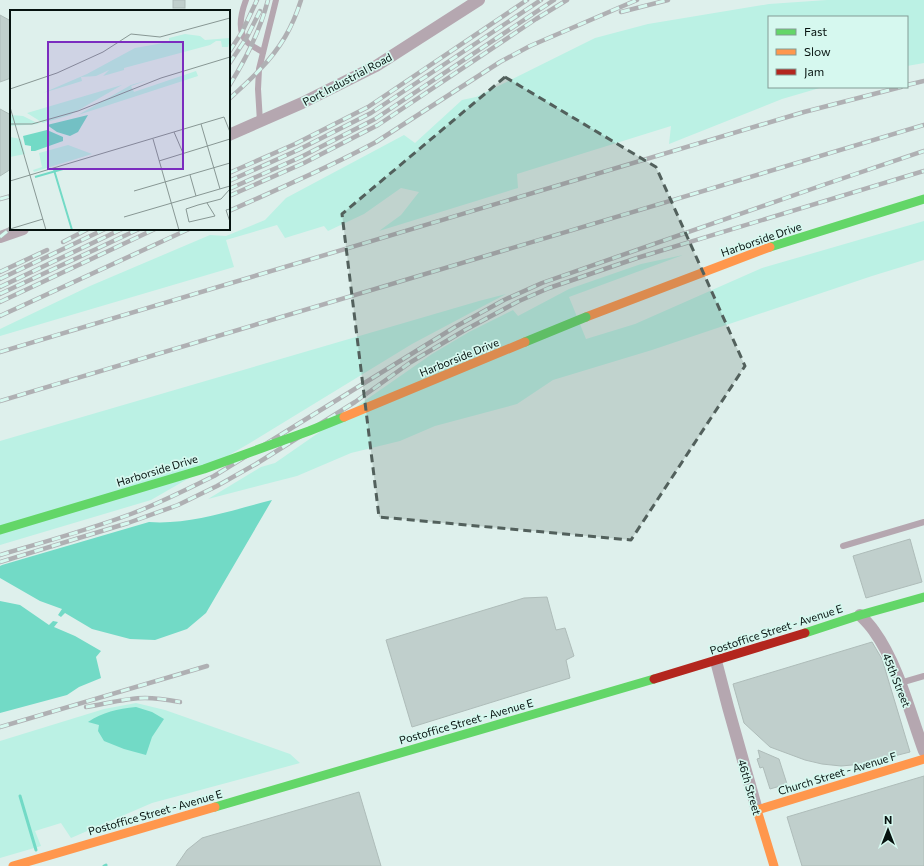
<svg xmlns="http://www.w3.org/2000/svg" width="924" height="866" viewBox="0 0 924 866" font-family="Commissioner,sans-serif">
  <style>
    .green { fill: #bbf1e4 }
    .water { fill: #72dac6 }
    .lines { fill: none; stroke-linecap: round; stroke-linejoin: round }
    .stream { stroke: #72dac6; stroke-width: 3 }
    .building { fill: #c0cfcc; stroke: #aebcb9 }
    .lane { stroke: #b5a7b0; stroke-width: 6 }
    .street { stroke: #b5a7b0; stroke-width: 12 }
    .fast { stroke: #63d668; stroke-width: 9 }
    .slow { stroke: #ff974d; stroke-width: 9 }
    .jam { stroke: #b3261e; stroke-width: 9 }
    .rail-casing { stroke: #afb0b3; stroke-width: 4.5 }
    .rail { stroke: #d6f8ef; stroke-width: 3; stroke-dasharray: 9; stroke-linecap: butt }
    .fast-bridge { stroke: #63d668; stroke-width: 9 }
    .slow-bridge { stroke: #ff974d; stroke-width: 9 }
    .marked { fill: #52605c; fill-opacity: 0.2; stroke: #52605c; stroke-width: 3; stroke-dasharray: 8 5; stroke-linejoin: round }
    .labels { text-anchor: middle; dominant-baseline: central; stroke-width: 3.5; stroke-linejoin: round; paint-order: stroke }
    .street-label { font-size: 11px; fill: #06120f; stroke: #d6f8ef }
    .inset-river { fill: none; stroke: #72dac6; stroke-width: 2 }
    .inset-road { fill: none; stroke: #889794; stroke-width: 1 }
    .view { fill: #7b2cbf; fill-opacity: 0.15; stroke: #7b2cbf; stroke-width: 2 }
    .inset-edge { fill: none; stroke: #06120f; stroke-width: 2 }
  </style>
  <rect width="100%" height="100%" fill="#def0ec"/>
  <g class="green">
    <polygon points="827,0 924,0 924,63 907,66 907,17 769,17 769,87 823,87 782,99 669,144 671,126 517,174 518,188 379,231 401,215 419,192 401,188 364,214 328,231 324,226 285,238 277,225 226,240 234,267 0,336 0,329 90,286 210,235 226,236 265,220 286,198 404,135 415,143 462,100 476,97 595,38 648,24 769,4"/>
    <polygon points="924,221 924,260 872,276 652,350 553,380 517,404 435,426 400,441 351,453 297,476 208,499 261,467 275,463 432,354 469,332 513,310 518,316 569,289 641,264 683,255 569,297 586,339 635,324 762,268"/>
    <polygon points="506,294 412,344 250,443 151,500 0,545 0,441 479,301"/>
    <polygon points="136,703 165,710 290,754 300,763 152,803 71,838 61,823 35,831 41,846 0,858 0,741 104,709"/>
  </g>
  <g class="water">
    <path d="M272,500l-66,113 -19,16 -32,11 -25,-1 -38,-10 -27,-16 -4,4 -3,-2 4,-6 -22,-8 -40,-23v-12l2,-1 147,-43c41,3 84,-12 123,-22z"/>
    <polygon points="0,601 20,605 49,625 53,621 58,622 54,627 75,636 101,651 96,657 101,678 79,687 67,695 0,713"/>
    <path d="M136,707l16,5 12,7 -12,18 -6,18 -22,-6 -20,-8 -6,-10 1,-6 -11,-3c15,-10 29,-13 48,-15z"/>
  </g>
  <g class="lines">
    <g class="stream">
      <polyline points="20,796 36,850"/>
      <polyline points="104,866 106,865"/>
    </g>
  </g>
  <g class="building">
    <rect x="173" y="0" width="12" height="8"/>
    <polygon points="0,15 11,21 11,78 0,82"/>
    <polygon points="0,109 11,115 11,169 0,176"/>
    <polygon points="910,539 922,582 866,598 853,556"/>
    <polygon points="547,597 556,630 565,628 574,656 566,660 570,678 412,727 386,640 524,598"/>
    <polygon points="872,642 882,659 910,752 863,764 841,766 822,764 805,760 770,747 744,723 733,684"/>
    <polygon points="758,750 779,759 787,784 770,789 763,767 760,768 757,759 760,758"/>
    <polygon points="924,776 924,866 802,866 787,817"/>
    <polygon points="359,792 381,866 176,866 187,850 202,838"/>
  </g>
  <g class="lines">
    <g class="lane">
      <path d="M246,0c-5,13 -9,31 1,42 5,5 11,7 16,10"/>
      <polyline points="260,122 258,89 259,69 276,0"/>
      <polyline points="843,546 924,522"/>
      <polyline points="900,683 924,676"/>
    </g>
    <g class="street">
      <polyline points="229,135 302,103 376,66 479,0"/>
      <polyline points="0,237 23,229"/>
      <path d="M860,615c5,5 10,10 14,16 24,33 36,82 50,120"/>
      <polyline points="716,661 728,707 757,810"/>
    </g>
    <g class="fast">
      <polyline points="770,247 924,199"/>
      <polyline points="805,633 860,615 924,597"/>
      <polyline points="215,807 654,679"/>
    </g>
    <g class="slow">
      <polyline points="586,317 770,247"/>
      <polyline points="13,866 215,807"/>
      <polyline points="774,866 757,810 924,759"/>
    </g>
    <polyline class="jam" points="654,679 805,633"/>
    <defs>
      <g id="rail">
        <polyline points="621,12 668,0"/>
        <polyline points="229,52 242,32 257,0"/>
        <polyline points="229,64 247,37 260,11"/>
        <polyline points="907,85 924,81"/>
        <path d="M229,86c17,-27 31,-55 39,-86"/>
        <path d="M229,99c20,-18 42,-38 56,-62 7,-12 12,-24 16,-37"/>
        <polyline points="229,173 295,144 368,107 527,0"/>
        <polyline points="229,181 298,150 371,113 541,0"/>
        <polyline points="229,189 301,157 375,119 554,0"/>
        <polyline points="229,196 304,163 378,125 536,19 567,0"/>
        <polyline points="0,199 11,196"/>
        <path d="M229,211c49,-22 99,-43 147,-69l124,-80 30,-16 107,-46"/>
        <polyline points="0,237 11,228"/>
        <polyline points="63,242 88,229"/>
        <polyline points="0,272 47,250"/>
        <polyline points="0,279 105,229"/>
        <polyline points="0,287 122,229"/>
        <polyline points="0,294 139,229"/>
        <polyline points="0,302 155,229"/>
        <polyline points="0,316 189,229"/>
        <polyline points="0,352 804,112 901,87"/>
        <polyline points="0,401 924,125"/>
        <path d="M0,555c44,-13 88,-25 131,-41 29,-11 56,-25 83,-38l241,-149 49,-27 38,-17 284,-99 98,-33"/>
        <polyline points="0,562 128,523 178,505 217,486 256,464 355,402 411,362 465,330 519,301 549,288 637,258 924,171"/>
        <path d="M86,707c19,-3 40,-9 59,-9 12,0 24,2 35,4"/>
        <polyline points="0,727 207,666"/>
      </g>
    </defs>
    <use href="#rail" class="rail-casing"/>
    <use href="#rail" class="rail"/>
    <g class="fast-bridge">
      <polyline points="525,342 586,317"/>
      <polyline points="0,530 204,469 309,431 344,417"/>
    </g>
    <polyline class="slow-bridge" points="344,417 525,342"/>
  </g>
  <path class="marked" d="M505,77l151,90 89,199 -114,174 -252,-23 -37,-303z"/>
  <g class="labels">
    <g class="street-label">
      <text transform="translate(347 79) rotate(-28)">Port Industrial Road</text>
      <text transform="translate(761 239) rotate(-19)">Harborside Drive</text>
      <text transform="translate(459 357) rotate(-22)">Harborside Drive</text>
      <text transform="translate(157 470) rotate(-17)">Harborside Drive</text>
      <text transform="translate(776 629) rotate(-18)">Postoffice Street - Avenue E</text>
      <text transform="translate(897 680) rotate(68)">45th Street</text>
      <text transform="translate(466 721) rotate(-16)">Postoffice Street - Avenue E</text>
      <text transform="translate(837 773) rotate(-17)">Church Street - Avenue F</text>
      <text transform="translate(750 787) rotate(74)">46th Street</text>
      <text transform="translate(155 812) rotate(-16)">Postoffice Street - Avenue E</text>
    </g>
  </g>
  <g transform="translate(10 10)">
    <rect width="220" height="220" fill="#def0ec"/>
    <path d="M175,24l15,2 5,4 25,-2v2l-2,7h-6l-1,-6h-5l-6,4 -86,23v2l-21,6 6,-6 -13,6 -15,1 1,4 -39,12 44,-19 48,-26 34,-6v-4zM186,61l2,5 -120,39 53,-30 17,-5 -17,6 3,6zM112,75l-52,30 -27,8 -16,-10zM1,105l12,1 16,8 -29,2zM0,127l11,2 4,15 -15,3zM58,135l24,9 -58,18 -1,-2 9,-3 -3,-14z" fill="#bbf1e4"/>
    <path d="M78,105l-10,17 -8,4 -13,-4 -10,-7zM37,120l16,7v4l-28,10h-4v-5l-6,-1 -2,-9z" fill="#72dac6"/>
    <path class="inset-river" d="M44,160l18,60M25,167l28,-8"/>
    <path class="inset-road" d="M0,79l47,-16 46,-21 28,-18 29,3 70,-19M0,97l36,123M0,114h22l46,-13 83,-33 69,-21M191,114l19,65M164,122l9,21M143,129l26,91M149,151l71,-22M180,165l6,21M0,171l214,-64 6,15M124,181l96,-28M211,189l9,-10M197,193l8,13 -26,6 -3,-13 12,-4 23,-6M220,199l-4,1 4,12M114,207l106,-31M0,219l33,-10"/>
    <path class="view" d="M38,32h135v127h-135z"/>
    <rect width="220" height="220" class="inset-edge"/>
  </g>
  <rect x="768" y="16" width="140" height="72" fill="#d6f8ef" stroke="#839c95"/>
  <rect x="776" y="29" width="20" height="6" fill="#63d668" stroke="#839c95"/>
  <text x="804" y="36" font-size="12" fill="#06120f">Fast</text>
  <rect x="776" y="49" width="20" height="6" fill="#ff974d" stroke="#839c95"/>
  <text x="804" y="56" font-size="12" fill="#06120f">Slow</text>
  <rect x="776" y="69" width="20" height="6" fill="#b3261e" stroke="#839c95"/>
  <text x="804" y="76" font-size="12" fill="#06120f">Jam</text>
  <g transform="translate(888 830)" stroke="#d6f8ef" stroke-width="3" paint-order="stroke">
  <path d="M0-3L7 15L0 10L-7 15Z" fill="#06120f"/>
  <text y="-6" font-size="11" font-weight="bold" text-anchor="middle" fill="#06120f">N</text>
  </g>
</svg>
